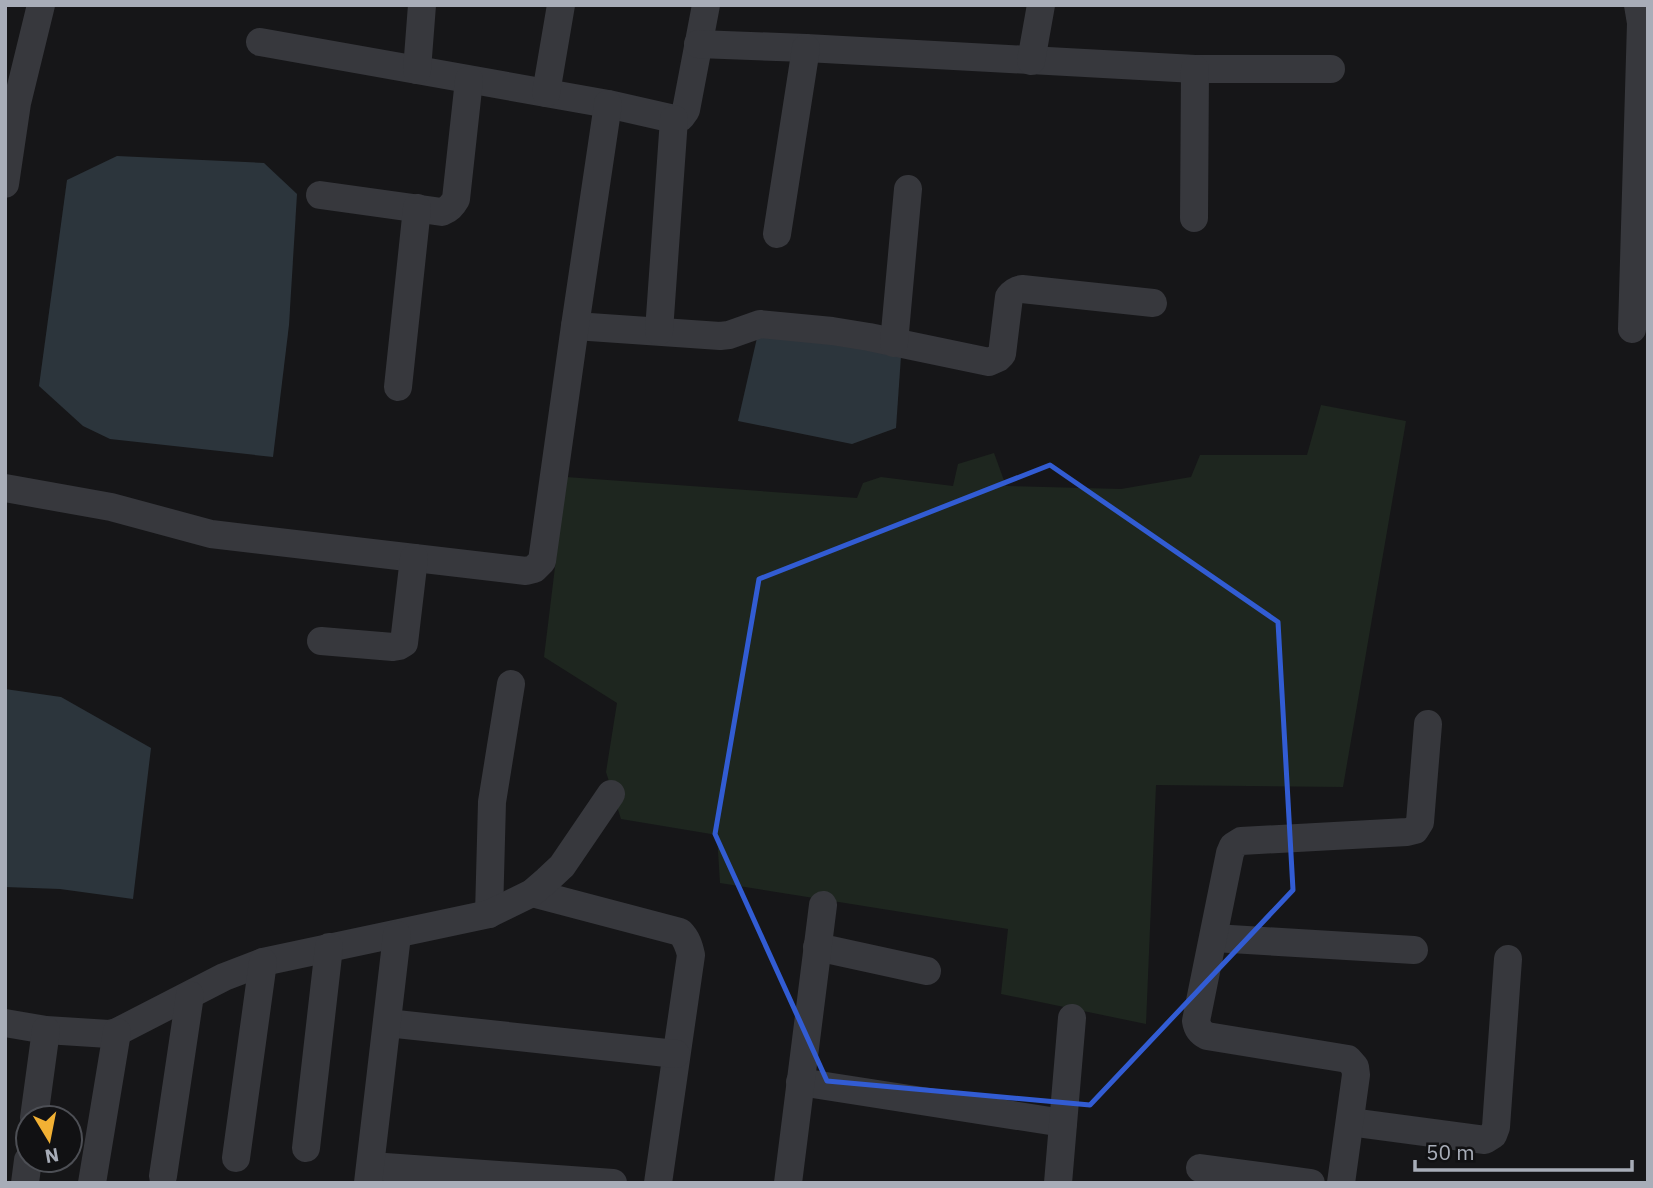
<svg xmlns="http://www.w3.org/2000/svg" width="1653" height="1188" viewBox="0 0 1653 1188" font-family="'IBM Plex Sans',sans-serif">
  <style>
    .green { fill: #1e261f }
    .water { fill: #2c353c }
    .lines { fill: none; stroke-linecap: round; stroke-linejoin: round }
    .minor { stroke: #37383d; stroke-width: 28 }
    .marked { fill: none; stroke: #325cd3; stroke-width: 5; stroke-linejoin: round }
  </style>
  <rect width="100%" height="100%" fill="#161618"/>
  <polygon class="green" points="1321,405 1406,421 1343,787 1156,785 1146,1024 1001,994 1008,929 720,883 717,835 621,819 606,772 617,703 544,657 566,477 857,498 863,483 881,477 953,486 958,464 994,453 1006,486 1121,489 1191,477 1200,455 1307,455"/>
  <g class="water">
    <polygon points="117,156 264,163 297,194 289,325 273,457 110,439 83,426 39,386 67,180"/>
    <polygon points="759,329 901,356 896,428 852,444 738,421"/>
    <polygon points="5,689 61,697 151,748 133,899 60,889 5,887"/>
  </g>
  <g class="lines">
    <g class="minor">
      <polyline points="260,42 608,104 674,119 681,117 686,110 706,5"/>
      <polyline points="698,44 806,48 1195,69 1331,69"/>
      <polyline points="1031,61 1041,5"/>
      <polyline points="417,70 422,5"/>
      <polyline points="546,93 561,5"/>
      <polyline points="5,184 17,103 41,5"/>
      <path d="M320,195l122,17c7,-3 10,-6 14,-13l13,-119"/>
      <polyline points="1194,218 1195,69"/>
      <polyline points="777,234 806,48"/>
      <path d="M575,326l145,10 9,-1 31,-11 72,7 37,6 120,25 9,-4 4,-4 7,-57c4,-5 7,-7 13,-8l131,14"/>
      <polyline points="1632,329 1641,23 1638,5"/>
      <polyline points="659,331 674,119"/>
      <polyline points="894,343 908,189"/>
      <polyline points="398,387 417,208"/>
      <polyline points="5,488 111,507 211,534 526,571 534,569 542,561 575,326 608,104"/>
      <polyline points="321,641 393,647 399,646 404,643 414,558"/>
      <path d="M532,893l148,39c7,7 9,14 11,23l-33,228"/>
      <polyline points="489,914 492,802 511,684"/>
      <polyline points="1214,938 1414,950"/>
      <polyline points="817,947 927,971"/>
      <polyline points="5,1023 46,1030 109,1034 117,1032 224,977 263,962 489,914 532,893 547,880 562,866 611,794"/>
      <polyline points="387,1023 676,1054"/>
      <polyline points="800,1082 1063,1123"/>
      <polyline points="34,1118 46,1030"/>
      <polyline points="1350,1122 1485,1140 1493,1135 1496,1127 1508,959"/>
      <polyline points="306,1148 329,947"/>
      <polyline points="236,1158 263,962"/>
      <polyline points="371,1166 613,1183"/>
      <polyline points="1200,1168 1311,1183"/>
      <polyline points="163,1176 190,995"/>
      <polyline points="25,1183 28,1160"/>
      <polyline points="92,1183 117,1032"/>
      <polyline points="368,1183 397,935"/>
      <polyline points="788,1183 823,905"/>
      <polyline points="1058,1183 1072,1018"/>
      <path d="M1341,1183l15,-108 -1,-8 -7,-8 -141,-23c-6,-3 -10,-8 -11,-15l34,-168 3,-7 8,-5 166,-9 8,-2 5,-8 8,-98"/>
    </g>
  </g>
  <path class="marked" d="M1050,465l228,157 15,268 -203,215 -263,-24 -112,-247 44,-255z"/>
  <rect width="1653" height="1188" fill="none" stroke="#a8adb8" stroke-width="14"/>
  <g transform="translate(49 1139) rotate(170)"><circle r="33" fill="#111113" stroke="#4d4f55" stroke-width="2"/>
  <path d="M0-5L12 26L0 18L-12 26Z" fill="#f2b134"/>
  <text y="-10" font-size="19" font-weight="bold" text-anchor="middle" fill="#a8adb8">N</text>
  </g>
  <path d="M1415 1160v10h217v-10" fill="none" stroke="#a8adb8" stroke-width="3.5"/>
  <text x="1426" y="1160" font-size="21" fill="#a8adb8" stroke="#111113" stroke-width="5" paint-order="stroke">50 m</text>
</svg>
